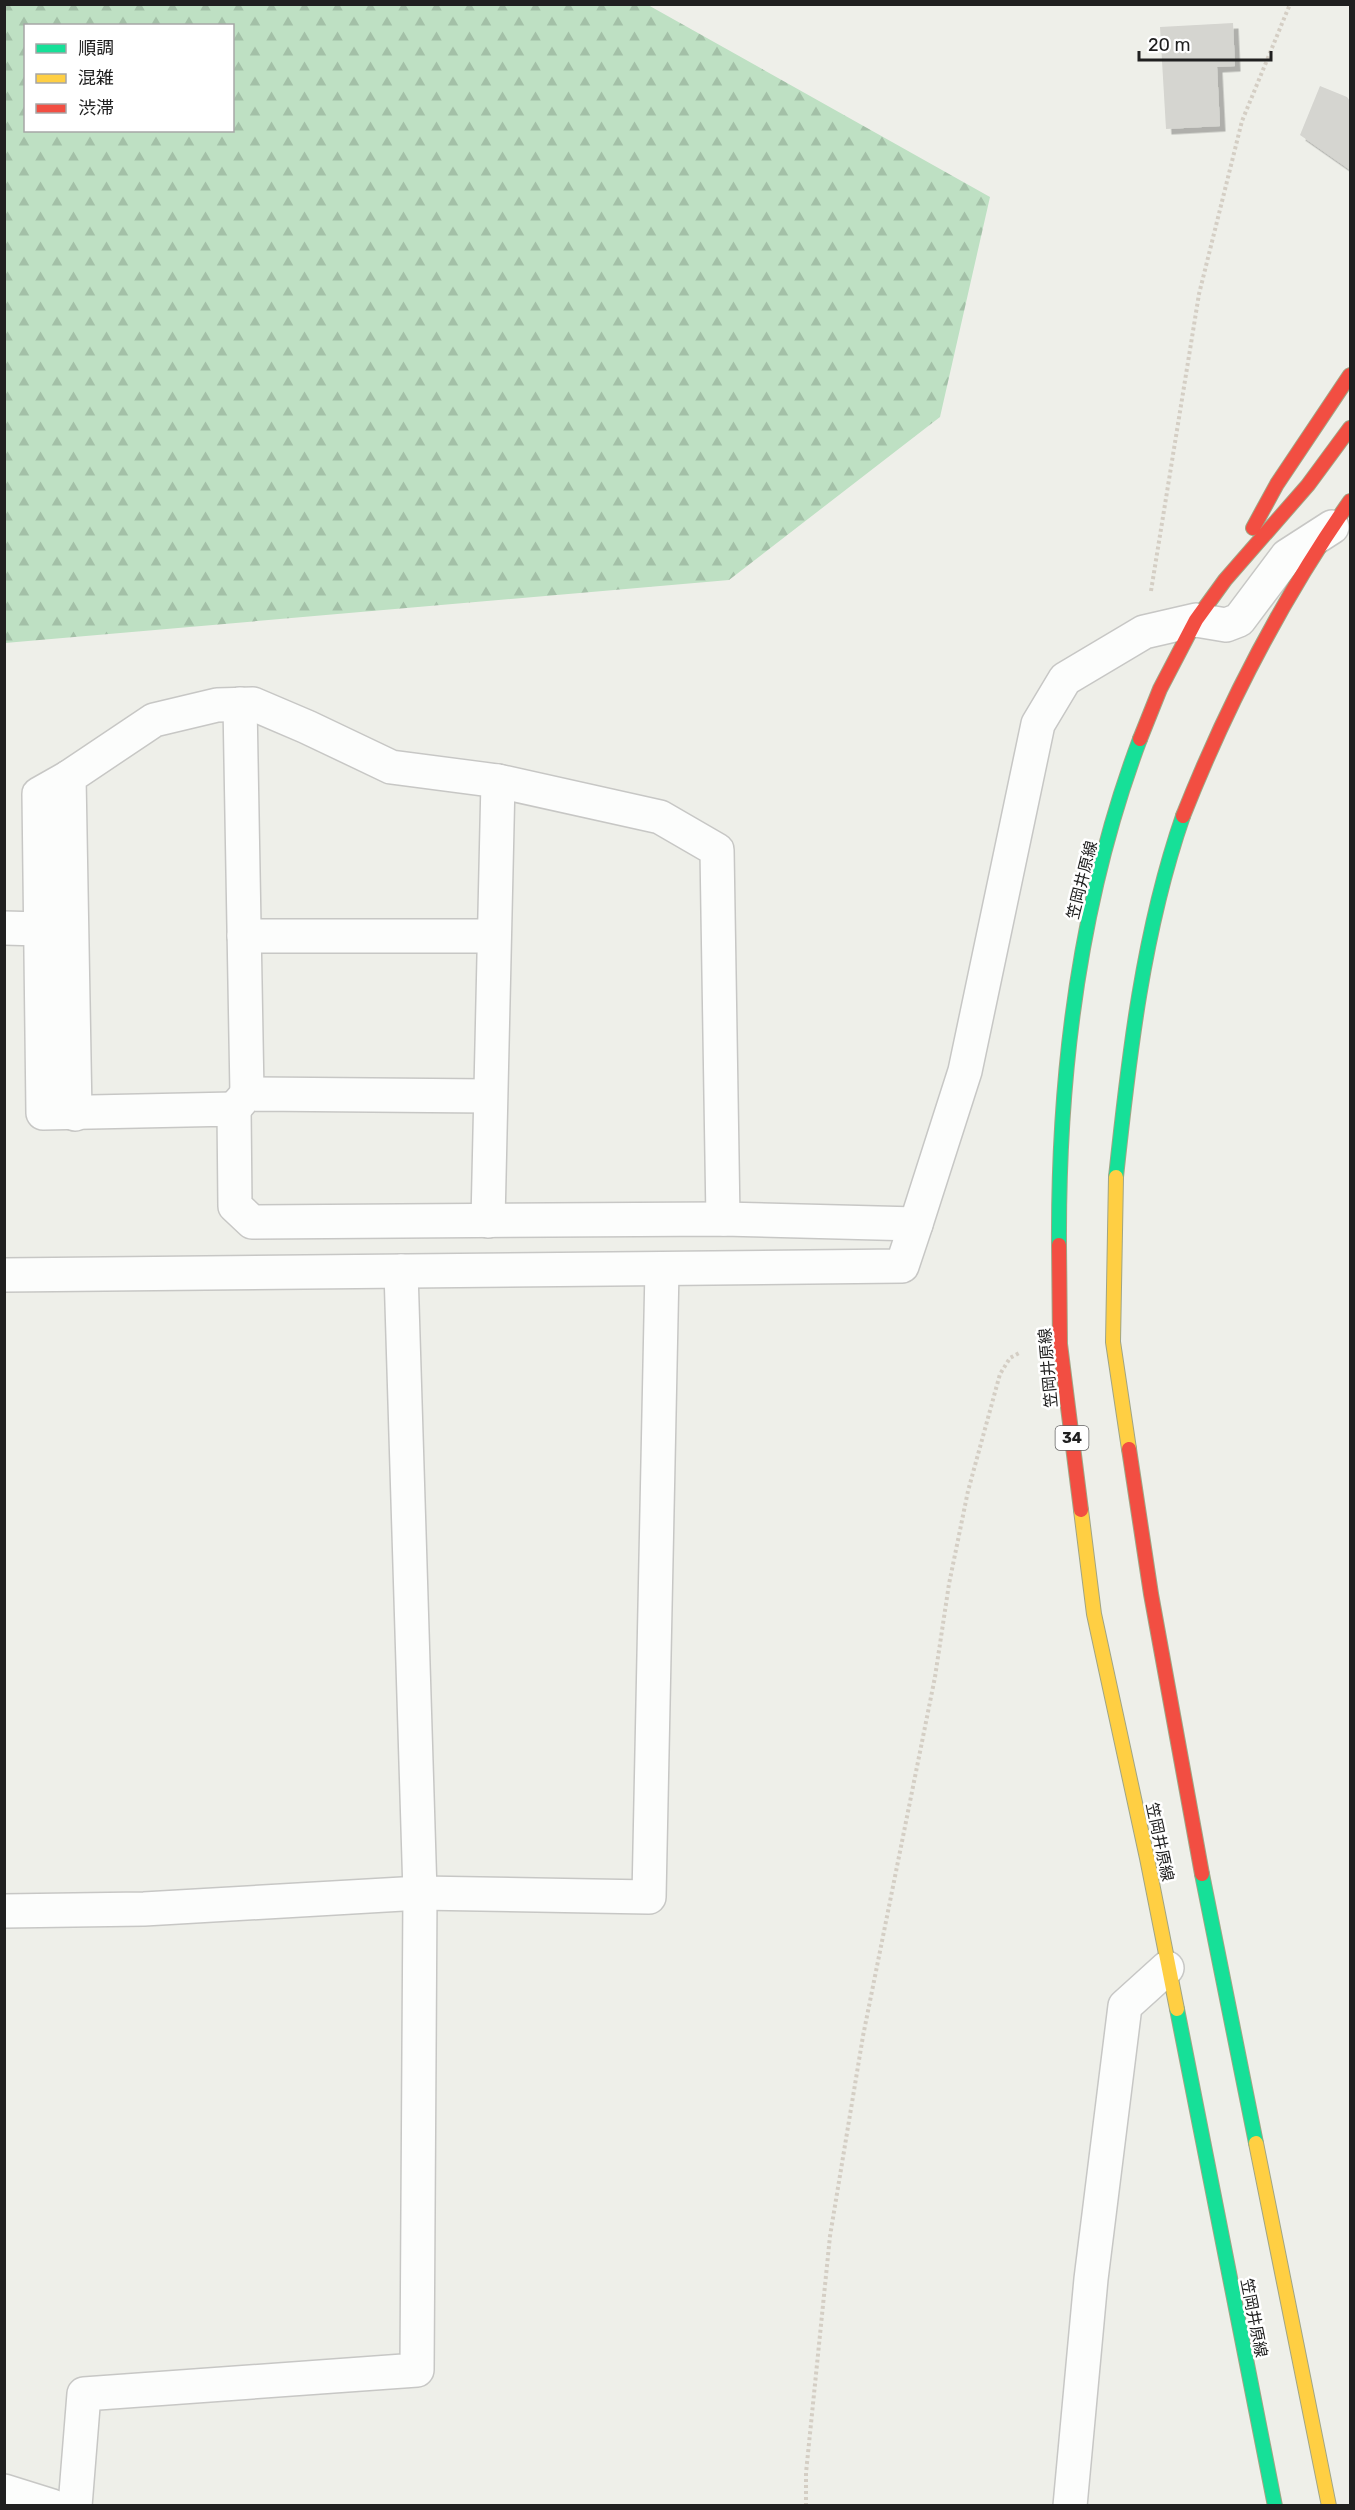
<svg xmlns="http://www.w3.org/2000/svg" width="1355" height="2510" viewBox="0 0 1355 2510" font-family="Rubik,'Noto Sans JP',sans-serif">
  <style>
    .forest { fill: url(#forest-firs); fill-rule: evenodd }
    .building { fill: #d5d5d0; filter: url(#shadow) }
    .lines { fill: none; stroke-linecap: round; stroke-linejoin: round }
    .street-casing { stroke: #c7c7c5; stroke-width: 36 }
    .fast-casing { stroke: #a0a585; stroke-width: 16 }
    .slow-casing { stroke: #a0a585; stroke-width: 16 }
    .jam-casing { stroke: #a0a585; stroke-width: 16 }
    .path { stroke: #d4cec4; stroke-width: 4; stroke-dasharray: 3 3; stroke-linecap: butt }
    .street { stroke: #fcfdfc; stroke-width: 33 }
    .fast { stroke: #16e098; stroke-width: 14 }
    .slow { stroke: #ffcf43; stroke-width: 14 }
    .jam { stroke: #f24e42; stroke-width: 14 }
    .labels { text-anchor: middle; dominant-baseline: central; stroke-width: 5; stroke-linejoin: round; paint-order: stroke }
    .shield { fill: #fff; stroke: #636363; stroke-width: 1.5 }
    .shield-label { font-size: 15px; font-weight: bold; fill: #202020 }
    .street-label { font-size: 16px; fill: #202020; stroke: #fff }
  </style>
  <defs>
    <pattern id="forest-firs" width="22" height="20" patternUnits="userSpaceOnUse" patternTransform="scale(1.5)"><rect width="22" height="20" fill="#bee0c3"/><path d="M5 1l3.5 6h-7zM16 11l3.5 6h-7z" fill="#a3c0a7"/></pattern>
    <filter id="shadow"><feDropShadow dx="5.5" dy="5.5" stdDeviation="0" flood-color="#0004"/></filter>
  </defs>
  <rect width="100%" height="100%" fill="#eeefe9"/>
  <path class="forest" d="M5,4l643,1 342,192 -50,220 -211,163 -724,63zM26,26h206v104h-206z"/>
  <g class="building">
    <polygon points="1233,23 1235,66 1217,67 1220,126 1166,129 1160,27"/>
    <polygon points="1320,86 1347,97 1350,101 1350,170 1300,135"/>
  </g>
  <g class="lines">
    <defs>
      <g id="street">
        <polyline points="240,704 247,1094"/>
        <polyline points="69,777 39,794 43,1113 234,1109 235,1206 252,1222 723,1219 916,1224 965,1071 1038,724 1065,679 1144,632 1196,620 1226,625 1239,620 1287,556 1332,527"/>
        <polyline points="4,928 41,929"/>
        <polyline points="244,936 494,936"/>
        <polyline points="234,1109 247,1094 489,1096"/>
        <polyline points="75,1114 69,777 154,720 217,705 253,704 307,727 391,767 498,781 660,817 717,850 723,1219"/>
        <polyline points="488,1221 498,781"/>
        <polyline points="4,1275 902,1266 916,1224"/>
        <polyline points="4,1911 144,1909 420,1893 649,1897 662,1269"/>
        <polyline points="4,2491 52,2506"/>
        <polyline points="75,2506 84,2394 417,2370 420,1893 401,1271"/>
        <polyline points="1070,2506 1091,2279 1125,2006 1167,1968"/>
      </g>
      <g id="fast">
        <path d="M1116,1177c13,-122 27,-245 67,-361"/>
        <path d="M1059,1245c-1,-173 20,-344 81,-506"/>
        <polyline points="1202,1874 1256,2143"/>
        <polyline points="1177,2009 1275,2506"/>
      </g>
      <g id="slow">
        <polyline points="1116,1177 1113,1342 1129,1449"/>
        <polyline points="1081,1510 1094,1614 1147,1858 1177,2009"/>
        <polyline points="1256,2143 1329,2506"/>
      </g>
      <g id="jam">
        <polyline points="1253,528 1277,484 1350,375"/>
        <polyline points="1140,739 1160,689 1196,620 1225,580 1308,485 1350,428"/>
        <path d="M1183,816c44,-111 99,-217 167,-315"/>
        <polyline points="1059,1245 1060,1344 1081,1510"/>
        <polyline points="1129,1449 1151,1594 1202,1874"/>
      </g>
    </defs>
    <use href="#street" class="street-casing"/>
    <use href="#fast" class="fast-casing"/>
    <use href="#slow" class="slow-casing"/>
    <use href="#jam" class="jam-casing"/>
    <g class="path">
      <polyline points="1151,591 1199,294 1242,121 1290,4"/>
      <polyline points="806,2506 806,2473 830,2236 863,2036 935,1677 949,1584 968,1491 1000,1374 1010,1358 1021,1352"/>
    </g>
    <use href="#street" class="street"/>
    <use href="#fast" class="fast"/>
    <use href="#slow" class="slow"/>
    <use href="#jam" class="jam"/>
  </g>
  <g class="labels">
    <rect class="shield" x="1055.5" y="1426" width="33" height="24" rx="4.5"/>
    <g class="shield-label">
      <text x="1072" y="1438">34</text>
    </g>
    <g class="street-label">
      <text transform="translate(1082 880) rotate(-76)">笠岡井原線</text>
      <text transform="translate(1048 1368) rotate(-95)">笠岡井原線</text>
      <text transform="translate(1160 1842) rotate(78)">笠岡井原線</text>
      <text transform="translate(1254 2318) rotate(79)">笠岡井原線</text>
    </g>
  </g>
  <rect width="1355" height="2510" fill="none" stroke="#202020" stroke-width="12"/>
  <rect x="24" y="24" width="210" height="108" fill="#ffffff" stroke="#a6a6a6" stroke-width="1.5"/>
  <rect x="36" y="44" width="30" height="9" fill="#16e098" stroke="#a6a6a6" stroke-width="1.5"/>
  <text x="78" y="54" font-size="18" fill="#202020">順調</text>
  <rect x="36" y="74" width="30" height="9" fill="#ffcf43" stroke="#a6a6a6" stroke-width="1.5"/>
  <text x="78" y="84" font-size="18" fill="#202020">混雑</text>
  <rect x="36" y="104" width="30" height="9" fill="#f24e42" stroke="#a6a6a6" stroke-width="1.5"/>
  <text x="78" y="114" font-size="18" fill="#202020">渋滞</text>
  <path d="M1139 51v9h132v-9" fill="none" stroke="#202020" stroke-width="3"/>
  <text x="1148" y="51" font-size="18" fill="#202020" stroke="#ffffff" stroke-width="4.5" paint-order="stroke">20 m</text>
</svg>
